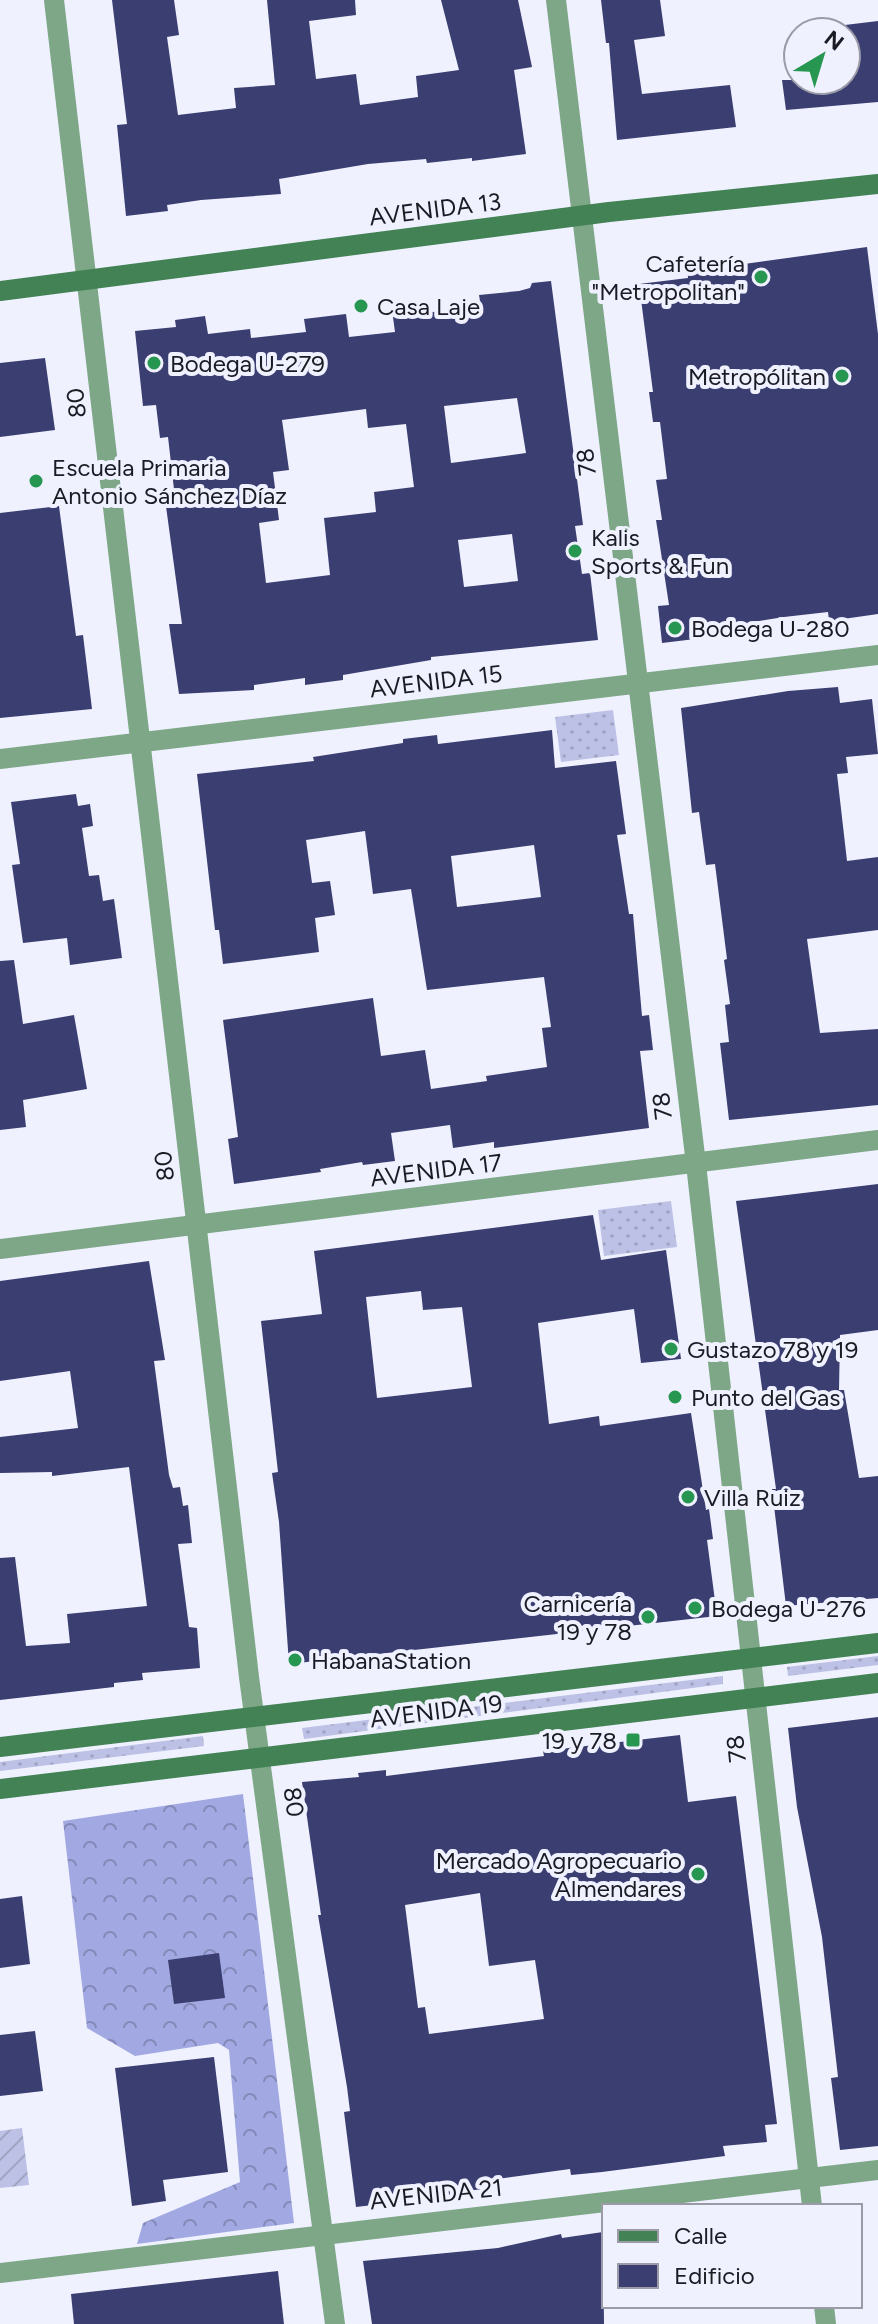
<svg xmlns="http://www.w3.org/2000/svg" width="878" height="2324" viewBox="0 0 878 2324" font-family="Figtree,sans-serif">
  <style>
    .grass { fill: url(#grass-dots) }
    .forest { fill: url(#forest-crowns) }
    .garden { fill: url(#garden-furrows) }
    .building { fill: #3b3e70; fill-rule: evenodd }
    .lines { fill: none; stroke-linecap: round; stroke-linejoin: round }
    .street { stroke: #7ea787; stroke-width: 20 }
    .secondary { stroke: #428254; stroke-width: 20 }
    .poi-dot { fill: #269650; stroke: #eff1ff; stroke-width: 3 }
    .labels { text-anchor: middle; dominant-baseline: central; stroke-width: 8; stroke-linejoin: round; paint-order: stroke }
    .street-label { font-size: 24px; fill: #1a1b23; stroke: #eff1ff }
    .poi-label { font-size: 24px; fill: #1a1b23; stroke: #eff1ff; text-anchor: start }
  </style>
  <defs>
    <pattern id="grass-dots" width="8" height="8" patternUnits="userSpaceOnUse" patternTransform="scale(2)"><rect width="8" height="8" fill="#bcc1e5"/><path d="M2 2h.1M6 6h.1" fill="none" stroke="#a1a5c4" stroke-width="1.8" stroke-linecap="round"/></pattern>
    <pattern id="forest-crowns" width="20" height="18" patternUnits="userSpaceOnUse" patternTransform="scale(2)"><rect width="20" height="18" fill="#a2a8e2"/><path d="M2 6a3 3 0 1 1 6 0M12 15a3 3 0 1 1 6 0" fill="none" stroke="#8388b7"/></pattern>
    <pattern id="garden-furrows" width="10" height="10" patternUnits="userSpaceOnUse" patternTransform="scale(2)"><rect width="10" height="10" fill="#bcc1e5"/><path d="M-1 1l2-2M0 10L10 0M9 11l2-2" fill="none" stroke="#a1a5c4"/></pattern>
  </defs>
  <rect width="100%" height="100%" fill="#eff1ff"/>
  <g class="grass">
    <polygon points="613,710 619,755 561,762 555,717"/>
    <polygon points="671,1201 677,1247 604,1256 598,1210"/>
    <polygon points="878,1656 878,1665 788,1676 787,1667"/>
    <polygon points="723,1676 723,1684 304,1739 302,1728"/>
    <polygon points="203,1736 204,1746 0,1771 0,1762"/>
  </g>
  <polygon class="forest" points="243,1794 294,2223 137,2244 143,2223 240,2182 229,2050 218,2043 135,2056 87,2028 63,1821"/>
  <polygon class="garden" points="22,2128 29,2185 0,2188 0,2131"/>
  <g class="building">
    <polygon points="112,0 174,0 179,35 167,37 178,115 236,108 234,88 275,85 267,0 355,0 356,15 309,21 316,79 356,74 360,105 418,97 416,76 459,70 441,0 518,0 532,67 514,70 526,154 472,161 472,158 427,163 426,159 368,164 279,179 281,194 201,200 167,205 168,211 126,216 117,125 127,124"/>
    <polygon points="601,0 660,0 665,36 634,40 642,94 730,85 736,127 617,140 609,43 606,43"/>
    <polygon points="878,21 878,102 786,110 782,80 853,80 845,25"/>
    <polygon points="867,247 878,334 878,614 829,621 828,612 784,617 752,622 753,632 662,643 658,606 669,605 656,520 662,520 656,480 667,479 660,422 653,422 649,392 653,392 639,284 688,278 687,264 736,258 737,265"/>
    <path d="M551,281l32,244 -8,1 7,48 8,-1 8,67 -167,17v3l-88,15v5l-38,5v-7l-51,7v5l-75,4 -10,-70h13l-17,-125 10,-1 -7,-61 -8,1 -4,-33 -13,1 -8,-75 41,-4 -1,-7 30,-4 3,18 42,-5 1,9 55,-6 -2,-13 42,-5 3,23 46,-5 -3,-22 39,-5 1,7 49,-5 -2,-12 40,-4 11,-3 2,-5zM517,398l9,55 -75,10 -7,-57zM366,409l2,19 38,-4 8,63 -40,5 2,20 -52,6 6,57 -64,8 -7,-60 20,-3 -6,-48 16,-2 -7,-50zM512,534l6,47 -54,6 -6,-47z"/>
    <polygon points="45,358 55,430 0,437 0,363"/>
    <polygon points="59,506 76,636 83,635 92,709 0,718 0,513"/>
    <polygon points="838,687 840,703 872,699 878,754 846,757 848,773 837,774 847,861 878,857 878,930 807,939 820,1033 878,1029 878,1105 729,1120 720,1043 729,1042 725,1005 730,1004 724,960 727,959 715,864 706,865 699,812 692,813 681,708 788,691"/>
    <path d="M552,730l3,38 61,-7 10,73 -9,1 12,79h4l9,102 7,-1 4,35 -13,1 9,77 -155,20v-6l-41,6 -3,-23 -59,8 4,28 -32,4 -1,-3 -42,7 1,3 -87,12 -6,-45 10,-2 -15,-117 150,-22 8,58 44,-6 6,39 56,-8 -1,-5 61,-9 -5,-39 9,-1 -7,-50 -117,13 -16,-101 -38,5 -8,-63 -59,9 6,43 18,-2 5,34 -20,3 4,34 -96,12 -4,-34h-4l-18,-156 117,-13 -1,-4 90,-14v-4l34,-4 1,9zM534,845l7,52 -84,10 -6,-51z"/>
    <polygon points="76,794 78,806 90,804 93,826 82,828 89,876 99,875 103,901 114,899 122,958 70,965 67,938 23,943 12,865 20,864 11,802"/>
    <polygon points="14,960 23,1024 74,1015 87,1089 23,1100 26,1127 0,1130 0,961"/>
    <polygon points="878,1184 878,1330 840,1335 839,1390 844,1390 859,1478 878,1476 878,1598 786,1606 772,1489 776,1489 736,1201"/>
    <path d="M593,1215l8,45 65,-10 15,109 -40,4 -7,-54 -96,14 11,101 50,-8 1,10 91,-13 15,97 3,-1 4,30 -6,1 10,76 -428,48 -10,-142 -7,-49 6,-1 -17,-151 61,-7 -8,-63zM421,1291l2,19 39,-3 10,80 -95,11 -11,-101z"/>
    <polygon points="149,1261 165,1360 154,1361 169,1475 173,1488 180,1487 183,1506 188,1505 192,1543 178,1544 189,1627 197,1628 200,1668 142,1673 143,1680 114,1683 114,1687 0,1700 0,1558 15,1557 26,1646 70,1643 67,1614 147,1606 129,1467 52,1476 52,1472 0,1473 0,1437 78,1428 70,1371 0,1381 0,1281"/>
    <polygon points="878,1717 878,2146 840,2150 831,2078 838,2077 822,1937 797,1807 788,1728"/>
    <path d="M680,1735l8,67 48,-6 41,328 -12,1 2,17 -44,4 2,10 -123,16 -31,3 -1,-6 -73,10 1,8 -31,4 1,3 -112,13 -12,-95 6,-1 -3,-24 -29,-172h3l-19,-133 57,-5 -1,-4 28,-3v6l158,-20 -1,-5zM480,1893l9,73 46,-6 9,59 -115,15 -4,-27 -7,1 -13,-103z"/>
    <polygon points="22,1896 30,1964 0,1968 0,1899"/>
    <polygon points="219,1953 225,1998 174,2004 168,1960"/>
    <polygon points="35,2031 43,2091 0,2096 0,2035"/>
    <polygon points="214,2057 228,2172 163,2180 166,2201 132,2206 115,2068"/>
    <polygon points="603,2232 604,2324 372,2324 363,2261 498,2248 561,2234 562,2238"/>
    <polygon points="278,2271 284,2324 74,2324 71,2294"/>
  </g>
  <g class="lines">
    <g class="street">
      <polyline points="54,0 249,1677 335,2324"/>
      <polyline points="556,0 696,1164 812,2206"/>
      <polyline points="0,759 878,655"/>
      <polyline points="0,1249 878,1140"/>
      <polyline points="0,2273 878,2170"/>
      <polyline points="824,2306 826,2324"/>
    </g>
    <g class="secondary">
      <polyline points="0,291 609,212 878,184"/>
      <polyline points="0,1747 878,1643"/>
      <polyline points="0,1789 878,1683"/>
    </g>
  </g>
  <g class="poi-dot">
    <circle cx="761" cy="277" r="8"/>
    <circle cx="361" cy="306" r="8"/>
    <circle cx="154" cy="363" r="8"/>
    <circle cx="842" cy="376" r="8"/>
    <circle cx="36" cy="481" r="8"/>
    <circle cx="575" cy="551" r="8"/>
    <circle cx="675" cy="628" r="8"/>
    <circle cx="671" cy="1349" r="8"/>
    <circle cx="675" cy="1397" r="8"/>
    <circle cx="688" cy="1497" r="8"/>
    <circle cx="695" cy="1608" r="8"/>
    <circle cx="648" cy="1617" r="8"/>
    <circle cx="295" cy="1660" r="8"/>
    <rect x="625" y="1732" width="16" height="16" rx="4"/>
    <circle cx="698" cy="1874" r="8"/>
  </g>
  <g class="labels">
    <g class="street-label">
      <text transform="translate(435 209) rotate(-7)">AVENIDA 13</text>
      <text transform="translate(76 403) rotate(-96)">80</text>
      <text transform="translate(586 462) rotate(-97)">78</text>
      <text transform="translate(436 681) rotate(-7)">AVENIDA 15</text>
      <text transform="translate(662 1106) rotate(-97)">78</text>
      <text transform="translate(164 1166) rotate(-97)">80</text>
      <text transform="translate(436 1170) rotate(-7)">AVENIDA 17</text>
      <text transform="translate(436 1711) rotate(-7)">AVENIDA 19</text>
      <text transform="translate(736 1749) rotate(-96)">78</text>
      <text transform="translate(294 1802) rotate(82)">80</text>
      <text transform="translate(436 2194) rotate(-6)">AVENIDA 21</text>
    </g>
    <g class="poi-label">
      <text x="745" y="263" text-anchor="end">Cafetería<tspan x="745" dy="28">"Metropolitan"</tspan></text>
      <text x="377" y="306">Casa Laje</text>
      <text x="170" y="363">Bodega U-279</text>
      <text x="826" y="376" text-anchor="end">Metropólitan</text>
      <text x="52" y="467">Escuela Primaria<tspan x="52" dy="28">Antonio Sánchez Díaz</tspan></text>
      <text x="591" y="537">Kalis<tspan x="591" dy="28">Sports &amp; Fun</tspan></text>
      <text x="691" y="628">Bodega U-280</text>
      <text x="687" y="1349">Gustazo 78 y 19</text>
      <text x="691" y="1397">Punto del Gas</text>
      <text x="704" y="1497">Villa Ruiz</text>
      <text x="632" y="1603" text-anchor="end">Carnicería<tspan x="632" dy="28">19 y 78</tspan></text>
      <text x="711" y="1608">Bodega U-276</text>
      <text x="311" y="1660">HabanaStation</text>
      <text x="617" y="1740" text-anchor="end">19 y 78</text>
      <text x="682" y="1860" text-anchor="end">Mercado Agropecuario<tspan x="682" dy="28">Almendares</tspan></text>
    </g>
  </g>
  <rect x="602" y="2204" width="260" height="104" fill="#eff1ff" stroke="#9a9ba7" stroke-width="2"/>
  <rect x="618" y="2230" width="40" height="12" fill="#428254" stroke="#9a9ba7" stroke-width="2"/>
  <text x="674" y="2244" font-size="24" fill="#1a1b23">Calle</text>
  <rect x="618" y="2264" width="40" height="24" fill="#3b3e70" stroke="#9a9ba7" stroke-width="2"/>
  <text x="674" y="2284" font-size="24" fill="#1a1b23">Edificio</text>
  <g transform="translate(822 56) rotate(38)"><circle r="38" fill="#eff1ff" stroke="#9a9ba7" stroke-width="2"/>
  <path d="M0-6L14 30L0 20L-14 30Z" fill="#269650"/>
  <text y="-12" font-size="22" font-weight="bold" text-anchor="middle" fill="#1a1b23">N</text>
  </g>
</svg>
